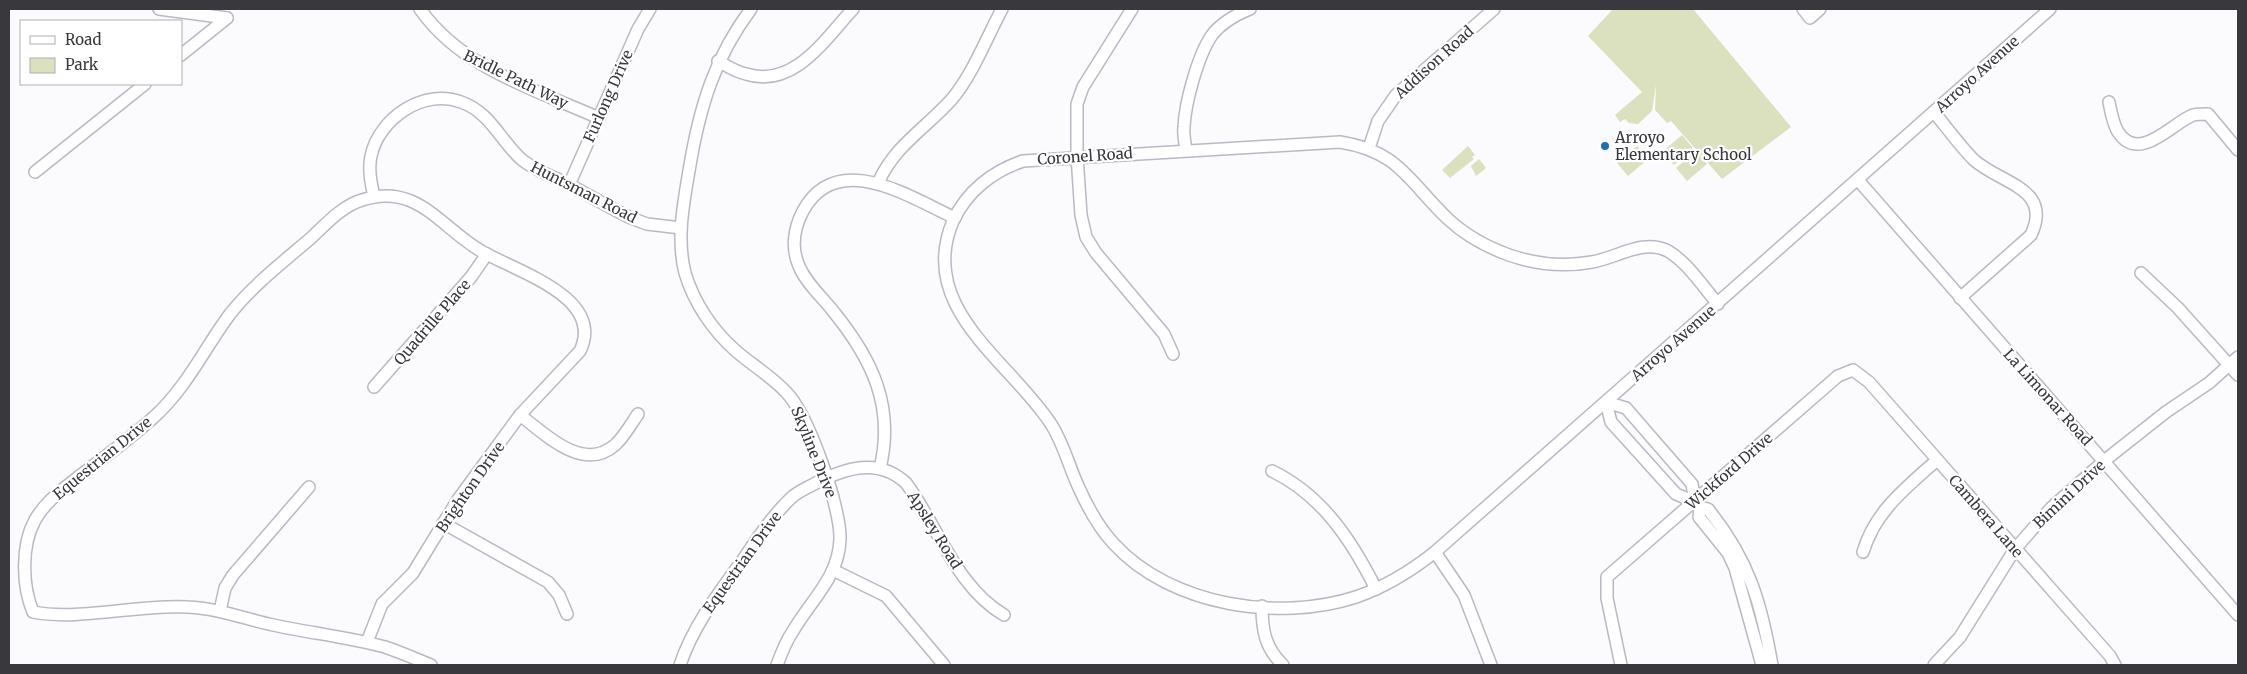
<svg xmlns="http://www.w3.org/2000/svg" width="2247" height="674" viewBox="0 0 2247 674" font-family="Merriweather,serif">
  <style>
    .green { fill: #dbe0be }
    .lines { fill: none; stroke-linecap: round; stroke-linejoin: round }
    .minor-casing { stroke: #bbb8c4; stroke-width: 14 }
    .minor { stroke: #fff; stroke-width: 11 }
    .poi-dot { fill: #226aba; stroke: #fff; stroke-width: 2 }
    .labels { text-anchor: middle; dominant-baseline: central; stroke-width: 4.5; stroke-linejoin: round; paint-order: stroke }
    .street-label { font-size: 15px; fill: #39383d; stroke: #fff }
    .poi-label { font-size: 15px; fill: #39383d; stroke: #fff; text-anchor: start }
  </style>
  <rect width="100%" height="100%" fill="#fbfafd"/>
  <g class="green">
    <polygon points="1613,9 1693,9 1791,127 1722,179 1671,121 1667,123 1655,110 1656,85 1652,111 1638,124 1629,123 1625,119 1620,122 1615,115 1642,92 1588,36"/>
    <polygon points="1682,135 1693,148 1674,165 1662,152"/>
    <polygon points="1468,146 1475,155 1472,157 1474,159 1450,178 1442,170"/>
    <polygon points="1637,146 1648,159 1628,176 1617,163"/>
    <polygon points="1696,151 1707,164 1687,181 1676,168"/>
    <polygon points="1479,159 1486,168 1476,176 1471,166"/>
  </g>
  <g class="lines">
    <defs>
      <g id="minor">
        <polyline points="159,9 227,18"/>
        <path d="M420,9c41,59 116,81 179,109"/>
        <path d="M751,9c-36,48 -51,97 -61,156 -6,36 -14,72 -5,108 9,30 28,58 51,78 16,14 35,25 50,41 22,22 55,115 54,147 -1,38 -29,61 -47,92 -7,10 -12,23 -16,34"/>
        <polyline points="1132,9 1083,87 1077,104 1077,156 1081,215 1086,237 1096,253 1164,334 1173,354"/>
        <polyline points="1803,9 1810,18 1820,9"/>
        <polyline points="181,55 227,18"/>
        <path d="M718,61c9,5 18,11 28,13 48,15 79,-35 107,-65"/>
        <path d="M2109,102c2,10 4,22 9,30 21,32 54,-9 75,-17 4,-1 11,-1 15,-1l30,36"/>
        <path d="M1934,112c13,16 26,34 40,48 27,24 79,28 57,75l-71,63"/>
        <polyline points="1369,148 1378,121 1396,95 1494,9"/>
        <path d="M1186,150c-1,-7 -3,-16 -2,-23 1,-24 14,-72 28,-92 10,-13 23,-20 38,-26"/>
        <polyline points="35,172 145,84"/>
        <polyline points="1858,180 2238,615"/>
        <path d="M878,183c17,-38 47,-54 73,-83 21,-24 36,-63 51,-91"/>
        <polyline points="569,185 638,29 650,9"/>
        <path d="M374,197c-3,-14 -6,-28 -3,-41 8,-38 53,-68 90,-54 29,10 39,38 60,57 13,11 31,17 47,25 21,11 42,24 63,34l16,6 34,4"/>
        <polyline points="2141,273 2178,308 2238,375"/>
        <path d="M1718,304c-15,-17 -30,-41 -50,-53 -25,-13 -51,7 -76,11 -27,5 -57,2 -83,-7 -22,-8 -44,-20 -61,-36 -39,-37 -49,-68 -108,-77l-317,19c-30,10 -56,30 -70,60 -37,87 57,140 98,203 13,20 18,43 28,64 9,20 20,40 35,56 57,62 165,78 242,53 29,-10 55,-26 79,-45 205,-181 411,-361 615,-543"/>
        <polyline points="374,387 471,277 487,254"/>
        <path d="M520,415c25,19 63,58 95,30 9,-8 16,-21 23,-31"/>
        <path d="M880,468c15,-62 -8,-109 -47,-157 -12,-15 -27,-28 -34,-45 -8,-18 -5,-38 4,-55 34,-63 108,-13 152,7"/>
        <path d="M1272,471c50,24 80,70 104,118"/>
        <polyline points="1695,502 1692,484 1626,408 1606,402 1611,422 1676,494 1695,502 1698,506"/>
        <polyline points="443,523 548,582 559,595 567,614"/>
        <polyline points="1435,552 1464,595 1491,665"/>
        <path d="M1863,552c12,-41 43,-64 74,-92"/>
        <polyline points="833,570 886,596 944,665"/>
        <path d="M1262,606c0,24 3,42 21,59"/>
        <polyline points="220,611 225,588 233,575 309,487"/>
        <path d="M367,642l15,-38 31,-31 44,-72 63,-86 60,-64c26,-54 -65,-80 -99,-100 -41,-24 -64,-69 -119,-51 -20,6 -36,24 -51,38 -28,24 -58,47 -81,76 -26,35 -43,73 -76,103 -24,22 -51,41 -77,61 -16,13 -32,24 -42,42 -14,25 -13,66 -2,92 46,9 106,-8 155,-5 29,1 57,12 85,18 37,8 75,12 112,22 15,5 31,12 46,18"/>
        <path d="M680,665c13,-39 38,-71 62,-104 15,-22 30,-45 49,-63 6,-6 16,-10 23,-14 31,-16 64,-27 92,-1 32,43 50,104 98,132"/>
        <polyline points="1621,665 1607,598 1607,577 1838,376 1853,370 1869,382 2110,656 2115,665"/>
        <path d="M1762,665l-27,-97 -7,-15 -29,-36 1,-8 4,-1 4,1c41,51 53,93 64,156"/>
        <polyline points="1934,665 1960,637 2015,549 2051,508 2104,461 2166,412 2209,383 2238,357"/>
      </g>
    </defs>
    <use href="#minor" class="minor-casing"/>
    <use href="#minor" class="minor"/>
  </g>
  <circle class="poi-dot" cx="1605" cy="146" r="5"/>
  <g class="labels">
    <g class="street-label">
      <text transform="translate(1434 62) rotate(-42)">Addison Road</text>
      <text transform="translate(1977 74) rotate(-42)">Arroyo Avenue</text>
      <text transform="translate(516 79) rotate(26)">Bridle Path Way</text>
      <text transform="translate(608 96) rotate(-66)">Furlong Drive</text>
      <text transform="translate(1085 156) rotate(-4)">Coronel Road</text>
      <text transform="translate(584 192) rotate(27)">Huntsman Road</text>
      <text transform="translate(432 322) rotate(-49)">Quadrille Place</text>
      <text transform="translate(1673 343) rotate(-41)">Arroyo Avenue</text>
      <text transform="translate(2048 397) rotate(48)">La Limonar Road</text>
      <text transform="translate(814 452) rotate(68)">Skyline Drive</text>
      <text transform="translate(102 458) rotate(-39)">Equestrian Drive</text>
      <text transform="translate(1729 471) rotate(-41)">Wickford Drive</text>
      <text transform="translate(470 487) rotate(-55)">Brighton Drive</text>
      <text transform="translate(2069 494) rotate(-43)">Bimini Drive</text>
      <text transform="translate(1986 516) rotate(49)">Cambera Lane</text>
      <text transform="translate(935 530) rotate(58)">Apsley Road</text>
      <text transform="translate(742 562) rotate(-54)">Equestrian Drive</text>
    </g>
    <g class="poi-label">
      <text x="1615" y="137">Arroyo<tspan x="1615" dy="17">Elementary School</tspan></text>
    </g>
  </g>
  <rect width="2247" height="674" fill="none" stroke="#39383d" stroke-width="20"/>
  <rect x="20" y="20" width="162" height="65" fill="#ffffff" stroke="#b0afb1"/>
  <rect x="30" y="36" width="25" height="8" fill="#ffffff" stroke="#b0afb1"/>
  <text x="65" y="45" font-size="15" fill="#39383d">Road</text>
  <rect x="30" y="58" width="25" height="15" fill="#dbe0be" stroke="#b0afb1"/>
  <text x="65" y="70" font-size="15" fill="#39383d">Park</text>
</svg>
